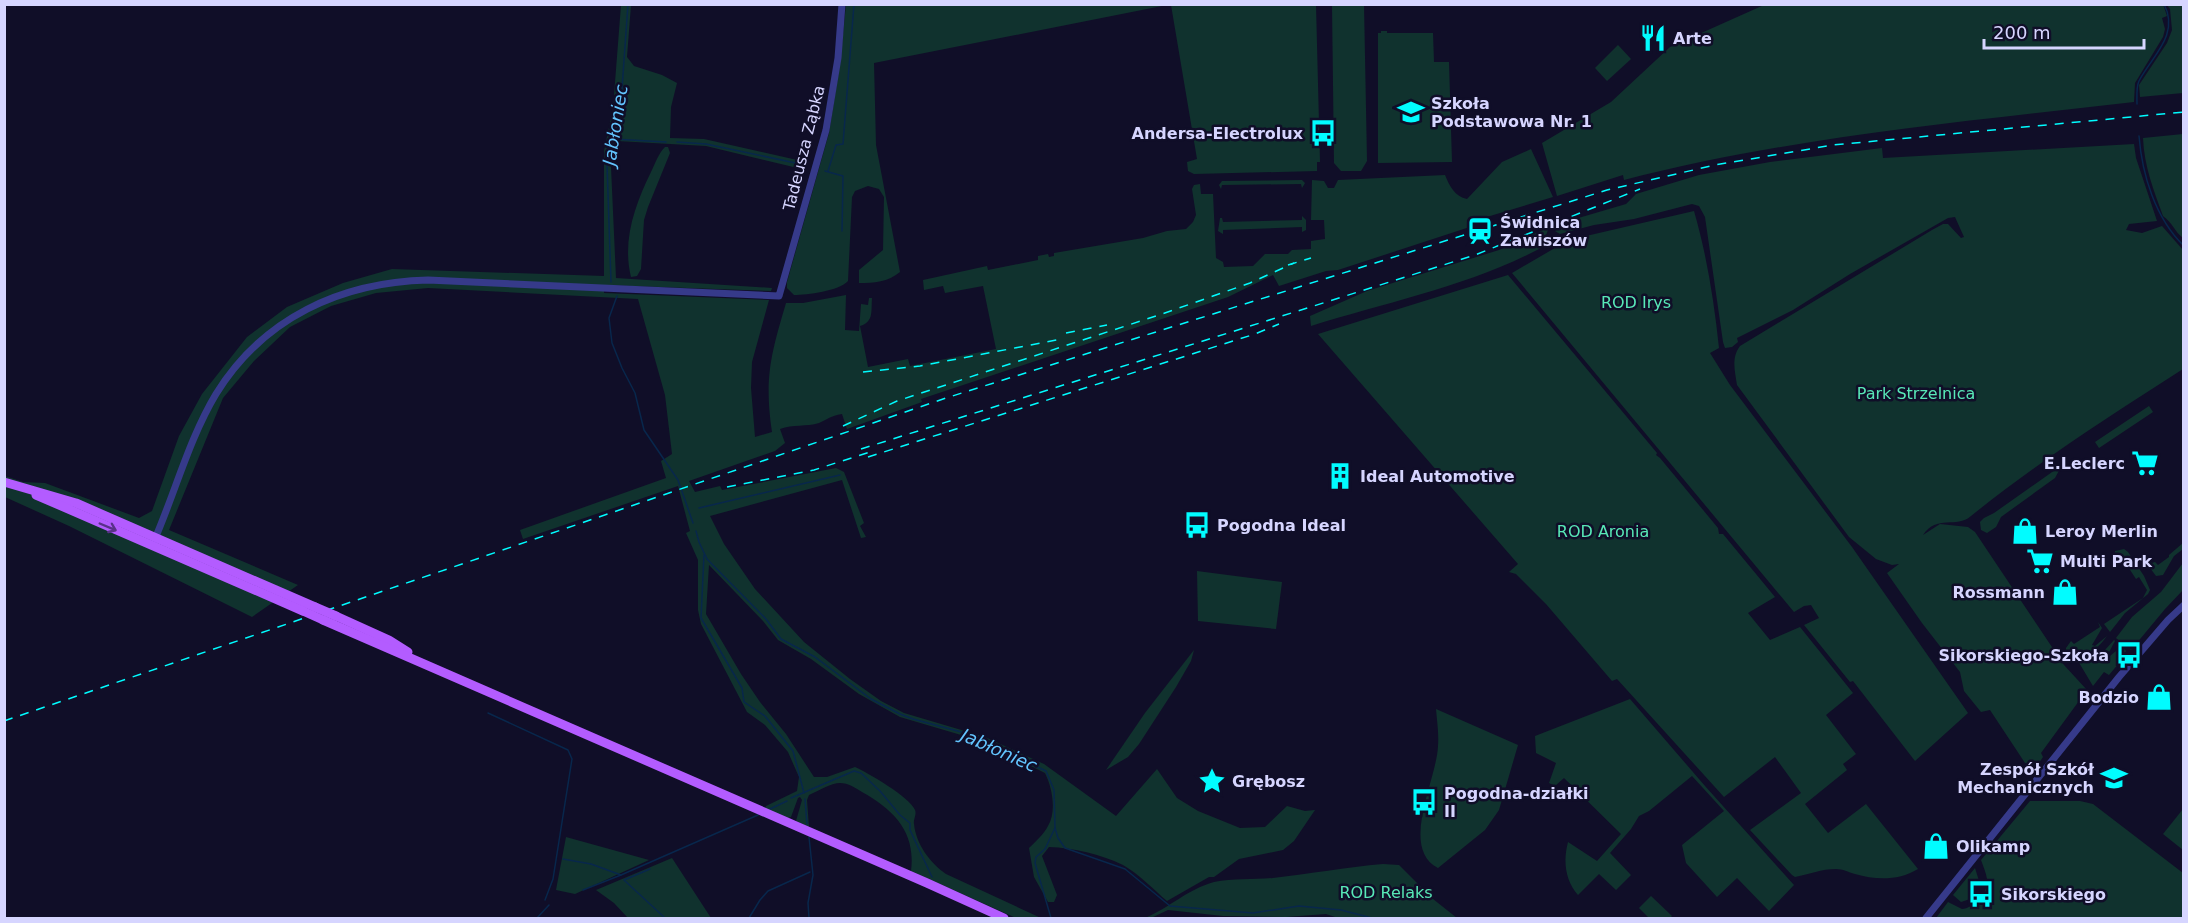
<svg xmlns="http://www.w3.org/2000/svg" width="2188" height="923" viewBox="0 0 2188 923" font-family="'DejaVu Sans',sans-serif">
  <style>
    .green { fill: #10322e }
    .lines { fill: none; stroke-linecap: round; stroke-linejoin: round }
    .stream { stroke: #08274c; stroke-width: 1.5 }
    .tertiary { stroke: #363a8a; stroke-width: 7 }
    .primary { stroke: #b35cff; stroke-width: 9 }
    .rail { stroke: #01fcff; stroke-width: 1.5; stroke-dasharray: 9 8; stroke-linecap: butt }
    .primary-bridge { stroke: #b35cff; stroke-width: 9 }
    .oneway { stroke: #593189 }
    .labels { text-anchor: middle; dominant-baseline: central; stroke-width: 5; stroke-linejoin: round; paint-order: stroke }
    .poi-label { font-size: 16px; font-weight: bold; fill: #d6d5ff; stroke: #100e28; text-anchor: start }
    .street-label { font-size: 16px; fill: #d6d5ff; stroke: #100e28 }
    .park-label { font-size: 16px; fill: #58e8b7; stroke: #100e28 }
    .water-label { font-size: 18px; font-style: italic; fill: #63c5ff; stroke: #100e28 }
  </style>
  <rect width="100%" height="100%" fill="#100e28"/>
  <g class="green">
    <path d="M2163,4l4,12 -5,2 3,11 -2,8 -28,46 -1,19c-171,20 -344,35 -510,78l-1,-5 -66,21 -15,-53 69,-41 59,-55 94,-42z"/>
    <path d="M621,5h10l-4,52 7,9 28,9 15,8 -6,24 -1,31 34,1 102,23v8l-100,-24 -89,-5 -6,26 5,111 156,10 -1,3 -167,-6v8l165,7 -17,62 -1,26 4,49 17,-5c-8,-54 -1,-78 14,-129h17l43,-8 -1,35 14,1 2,-27 7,1 1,-7h3c-1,13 2,24 -12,28l8,41 40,-8 2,7 86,-17 -13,-63 -38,7 -2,-7 -19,4 -1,-10 64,-14 1,4 50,-10v-4l10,-2 1,3 5,-1v-3l89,-15 24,-7 19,-2 7,-7 3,-7 -4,-26 2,-4 6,-1 1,10h12l3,64 7,4 1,5 29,-1 12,-12h23l4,-4 19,-1v-8l14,-2 -1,-19h-13l1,-40 12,1 4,7h6l4,-8 107,-5c4,10 10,22 22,24l35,-37 29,-13 22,48 -73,22 -1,5 -141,46 -12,1 -47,15 -6,-11 -45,22 -307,102 1,3 -75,27 -5,-15c-12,2 -14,5 -23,9 -13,4 -26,1 -39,6l5,14 -10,8 -86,30 6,11 25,-6 2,4 114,-22 8,4 20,51 -4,3 6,11 -5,1 -19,-58 -132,36 14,28 31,45 49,53 46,37 31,22 23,12 81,24 59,27 72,52 41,-47 20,29 21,13 42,17 25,-1 22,-21 18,5 10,-1 -21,31 -11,9 -44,9 -25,18h-5l-42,24c-14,-12 -28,-27 -44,-36 -23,-11 -49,-17 -74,-18l-7,9 15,39 -3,7h-6l-14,-25 -5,-29c6,-6 15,-14 19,-22 9,-15 4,-39 -3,-53l-67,-33 -78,-23 -41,-23 -48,-35 -33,-19 -15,-19 -54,-56 -3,49 35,60 19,28 26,32 28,43h13l28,-10c13,6 55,30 60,43 2,5 -2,9 -1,14 2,20 16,39 32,50l95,44h-25l-105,-47c5,-39 -17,-61 -49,-79 -6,-4 -14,-9 -22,-9 -9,0 -22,8 -31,12l-2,5 2,27 -13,-6 6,-21 -2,-3 -2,1 -7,19 -3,1 -23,-9 1,-3 31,-15 2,-14 -11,-25 -23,-27 -18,-13 -46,-88 -3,-14v-50l-12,-27 4,-2 -12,-45 -155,53 -3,-9 146,-52 -5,-17 11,-7 -7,-59 -27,-96 -210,-11 -52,5 -45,13 -41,21 -36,34 -31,37 -54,132 129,55 -46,32 -183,-91 -64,-29v-21l18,6 22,1 94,35 13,-7 27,-75 23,-42 45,-57 40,-30 56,-24 49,-14 212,7v-125l9,-43z"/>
    <path d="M846,5h321l-293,58 2,82 24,127c-12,10 -26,11 -41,11v-13l24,-20 1,-53 -5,-8 -11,-3 -13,5 -3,6 -4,84c-9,10 -41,14 -54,14l-7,-7v-6l42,-149 11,-69z"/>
    <polygon points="1171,5 1316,5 1320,162 1317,162 1317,171 1194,174 1188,171 1187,162 1197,159"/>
    <polygon points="1332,5 1364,5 1367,161 1361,171 1341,171 1334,163"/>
    <polygon points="2167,5 2183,5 2183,93 2140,97 2139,85 2167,43 2172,30 2170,9"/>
    <polygon points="1381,31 1387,31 1387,33 1433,33 1434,62 1449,62 1452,162 1378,163 1378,33 1381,33"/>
    <polygon points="1618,45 1631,59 1607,81 1595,68"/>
    <path d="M2183,134h1l-1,104c-8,-6 -11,-16 -20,-22 -9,-25 -19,-50 -20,-78z"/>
    <path d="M2134,144l2,14 21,63 -28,3 -3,6 16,3 20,-7 21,24v119c-72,46 -145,93 -212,147 -15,13 -34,-2 -48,19l17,-11 28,3 7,5 89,133 23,25 -46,63 2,4 -6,9 -12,-3 -35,-53 -9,2 -17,-21 -4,-19 -38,-49 -35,-50 12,-9 -7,1 -16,-6 -27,-22 -112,-152c-2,-14 -6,-27 3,-39l192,-116 11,-6h5l13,14 3,-1 -9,-20 -7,1 -98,56 -57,36 -56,28 1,4 -6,5 -7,1 -2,-6 -18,-125 -6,-11 -7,-2 -58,15 -40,6 -34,9 -5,-3 20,-12 51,-15 10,-10 63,-19 71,-13 112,-14 1,10z"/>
    <path d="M665,147h3l2,6 -22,54 -4,13 -3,49 -4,7 -6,1c-9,-37 4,-72 20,-105 4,-8 7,-18 14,-25z"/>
    <polygon points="1302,180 1305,183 1302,188 1301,184 1222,185 1221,189 1219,185 1222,181"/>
    <path d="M1694,211c13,45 20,90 25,137l-9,5 20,32 122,162 116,166 -53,48 -62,-80 -3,1 -46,-57 15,-7 -8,-13 -7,1 -10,6 -282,-339 48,-28 26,-9z"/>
    <polygon points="1302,216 1306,220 1306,230 1302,232 1302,227 1223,230 1223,234 1218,231 1220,218 1222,218 1223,222 1302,220"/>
    <path d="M1545,229l3,1 -7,18c-72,38 -153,54 -230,78l-1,-10 57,-25 132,-41z"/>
    <path d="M1508,275l149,178 -1,2 4,3 58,70 1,6h4l52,63 -27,16 22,27 30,-13 53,66 -27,22 30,39 -13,10 4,6 -42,34 23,29 38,-29 52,65c-20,12 -42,11 -63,5 -7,-2 -12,-5 -19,-5 -15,0 -26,5 -41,8l-3,-2 -42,-45 51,-37 -26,-36 -51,40 -107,-118 -5,2 -66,-77 -30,-30 -7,-2 9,-8 -200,-230z"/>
    <polygon points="2149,406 2153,412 2099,448 2095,442"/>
    <polygon points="2062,465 2055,478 2001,517 1996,527 1987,533 1981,530 1980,522 1984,518 1994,513"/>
    <polygon points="2183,543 2183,549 2174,556 2163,575 2156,576 2145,561 2149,559 2152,563 2155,562 2158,565 2169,557 2169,555"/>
    <polygon points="2124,549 2128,552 2144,576 2150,590 2148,594 2125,613 2110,632 2104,624 2143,598 2147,590 2139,577 2136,579 2119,553 2115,555 2115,551"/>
    <polygon points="2183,563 2183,590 2165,609 2131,650 2116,638 2132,617 2161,592"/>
    <polygon points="1197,571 1282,582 1276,629 1198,621"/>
    <path d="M2098,622l4,6 -10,17 3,1 12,-10c-11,15 -21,22 -41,16v-4l5,-7 3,3 26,-17z"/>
    <polygon points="2114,640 2115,641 2108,654 2110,656 2122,646 2126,651 2123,655 2124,657 2109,675 2104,672 2093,686 2078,661 2097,659"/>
    <polygon points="1194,650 1191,661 1176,687 1139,744 1128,757 1106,770 1145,713"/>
    <path d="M1630,699l75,87 89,99 -25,26 -32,-33 -20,19 -31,-34 -4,-18 42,-34 -32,-35 -43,35 -10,5 -8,13 -21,24 21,22 -15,15 -17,-16 -21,21c-13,-15 -15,-34 -10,-53l29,19 24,-27 -57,-56 -9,8 -6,-3 7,-20 -20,-10 -1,-17z"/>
    <path d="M1436,709l82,36 -19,65 -14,20 -47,38c-39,-20 -1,-89 0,-122 1,-12 -1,-25 -2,-37z"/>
    <path d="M2030,801h50l13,3 90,69v45h-247l12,-16 14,7c12,-1 27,-17 25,-30 -1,-7 -4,-13 -6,-19z"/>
    <polygon points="2183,809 2183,850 2163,834"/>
    <polygon points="566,837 649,860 575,894 556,890"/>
    <polygon points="672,858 711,918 628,918 614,903 596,890"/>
    <path d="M1383,864l16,1 34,34 24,19h-119l-12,-4 -40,3 -63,-1 -55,-6 -17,8h-6c24,-10 43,-29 69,-36 19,-4 40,-2 59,-4 37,-4 73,-11 110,-14z"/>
    <polygon points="1975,868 1980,884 1976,881 1968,894 1970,899 1961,902 1953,895"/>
    <polygon points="1651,896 1672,916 1670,918 1649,918 1639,908"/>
  </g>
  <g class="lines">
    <g class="stream">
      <path d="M2137,104c0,-7 -1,-17 2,-23 13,-25 41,-46 25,-77"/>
      <path d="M2139,136c3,38 16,82 45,110"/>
      <polyline points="613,139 666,142"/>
      <polyline points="677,142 706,144 805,165"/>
      <polyline points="825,171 843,176 842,231"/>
      <polyline points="828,171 836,145 843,144 854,4"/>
      <polyline points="611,282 607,165 621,103 628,4"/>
      <polyline points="617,296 609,318 612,343 622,368 635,393 644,430 678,480 693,523"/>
      <polyline points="699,508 840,475"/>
      <polyline points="696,531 699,542 707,559 766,619 781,639 815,657 871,699 900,714 913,719 965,733 1046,771 1054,790 1055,828 1058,838 1065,848 1125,869 1170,906 1253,913 1299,906 1341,910 1372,918"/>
      <polyline points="704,555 701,618 742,688 744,702 765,716 793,751 804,793"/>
      <polyline points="488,713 568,750 572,759 553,879 545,900"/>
      <polyline points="791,798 854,771 861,773 880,791 900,815 910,823 910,830 932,877"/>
      <polyline points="805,799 807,824"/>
      <polyline points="770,809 787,801"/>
      <polyline points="809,837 813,875 808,903 809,918"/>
      <polyline points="563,859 591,864 621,875 758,815"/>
      <polyline points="650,869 624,880 665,918"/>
      <polyline points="583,890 621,875"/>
      <polyline points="537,918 549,905"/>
      <polyline points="749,918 760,900 768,891 810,872"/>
      <polyline points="1051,918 1035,863 1036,857 1045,849 1055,828"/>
    </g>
    <g class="tertiary">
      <path d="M154,541c21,-48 35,-102 62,-147 47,-76 125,-112 212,-114l351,16 47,-166 12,-72 4,-54"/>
      <polyline points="1926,918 2119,677 2168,620 2184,605"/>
    </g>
    <g class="primary">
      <polyline points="4,482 76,503 315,607"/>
      <polyline points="36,495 303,611"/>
      <polyline points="336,616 389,640 408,652"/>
      <polyline points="323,620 927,883 1004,918"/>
    </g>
    <g class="rail">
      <polyline points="1288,265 1311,258"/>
      <polyline points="1066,333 1107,325"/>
      <polyline points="863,372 920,366 1062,339"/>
      <polyline points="843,426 897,401 1162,314 1250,283 1294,263"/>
      <polyline points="861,449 1475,255 1640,189"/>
      <polyline points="868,457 1255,334 1279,324"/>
      <polyline points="727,487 814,470 873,451"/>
      <polyline points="4,721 946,398 1607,190 1715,165 1833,145 2184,112"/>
    </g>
    <g class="primary-bridge">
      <polyline points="315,607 336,616"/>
      <polyline points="303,611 323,620"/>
    </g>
  </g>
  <defs><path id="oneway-shaft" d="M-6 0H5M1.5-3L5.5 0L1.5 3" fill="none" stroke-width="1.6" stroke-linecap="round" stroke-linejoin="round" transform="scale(1.5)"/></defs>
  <use class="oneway" href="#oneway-shaft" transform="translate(108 527) rotate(23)"/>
  <defs>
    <symbol id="restaurant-bare" viewBox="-9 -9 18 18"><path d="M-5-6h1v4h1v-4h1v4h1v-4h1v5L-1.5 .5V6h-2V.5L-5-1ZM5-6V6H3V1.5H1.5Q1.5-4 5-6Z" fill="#01fcff" stroke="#100e28" stroke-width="2.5" paint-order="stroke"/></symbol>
    <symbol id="university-bare" viewBox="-9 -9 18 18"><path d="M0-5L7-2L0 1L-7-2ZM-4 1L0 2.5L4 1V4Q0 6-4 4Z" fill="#01fcff" stroke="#100e28" stroke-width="2.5" paint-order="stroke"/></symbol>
    <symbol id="bus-bare" viewBox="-9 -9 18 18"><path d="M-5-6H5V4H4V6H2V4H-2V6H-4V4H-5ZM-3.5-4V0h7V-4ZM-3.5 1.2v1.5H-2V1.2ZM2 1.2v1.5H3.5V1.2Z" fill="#01fcff" stroke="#100e28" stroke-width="2.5" paint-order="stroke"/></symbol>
    <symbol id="station-bare" viewBox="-9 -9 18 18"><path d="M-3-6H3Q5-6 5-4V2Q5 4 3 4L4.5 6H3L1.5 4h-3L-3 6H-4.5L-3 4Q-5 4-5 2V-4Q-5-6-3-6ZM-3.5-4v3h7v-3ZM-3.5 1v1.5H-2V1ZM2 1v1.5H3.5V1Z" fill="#01fcff" stroke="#100e28" stroke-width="2.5" paint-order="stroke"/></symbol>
    <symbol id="supermarket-bare" viewBox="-9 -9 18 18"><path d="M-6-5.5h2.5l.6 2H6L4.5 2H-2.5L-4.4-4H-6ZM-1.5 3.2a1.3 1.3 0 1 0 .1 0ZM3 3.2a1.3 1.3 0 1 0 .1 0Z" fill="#01fcff" stroke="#100e28" stroke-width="2.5" paint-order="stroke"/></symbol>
    <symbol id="building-bare" viewBox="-9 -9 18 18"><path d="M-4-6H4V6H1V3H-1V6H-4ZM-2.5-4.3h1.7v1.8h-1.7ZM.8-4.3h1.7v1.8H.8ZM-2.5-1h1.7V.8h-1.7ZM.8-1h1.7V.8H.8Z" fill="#01fcff" stroke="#100e28" stroke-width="2.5" paint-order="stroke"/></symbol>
    <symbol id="shop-bare" viewBox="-9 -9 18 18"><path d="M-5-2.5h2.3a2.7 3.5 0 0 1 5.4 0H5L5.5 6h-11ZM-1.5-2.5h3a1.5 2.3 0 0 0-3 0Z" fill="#01fcff" stroke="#100e28" stroke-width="2.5" paint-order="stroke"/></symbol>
    <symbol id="sight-bare" viewBox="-9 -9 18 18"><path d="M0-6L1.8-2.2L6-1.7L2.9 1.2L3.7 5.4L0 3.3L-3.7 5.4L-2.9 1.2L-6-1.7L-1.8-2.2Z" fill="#01fcff" stroke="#100e28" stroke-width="2.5" paint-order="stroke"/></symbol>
  </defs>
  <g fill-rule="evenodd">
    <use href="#restaurant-bare" x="1634" y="19" width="38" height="38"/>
    <use href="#university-bare" x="1392" y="93" width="38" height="38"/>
    <use href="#bus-bare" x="1304" y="114" width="38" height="38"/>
    <use href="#station-bare" x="1461" y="212" width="38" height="38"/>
    <use href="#supermarket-bare" x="2126" y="444" width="38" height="38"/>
    <use href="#building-bare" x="1321" y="457" width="38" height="38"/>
    <use href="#bus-bare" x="1178" y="506" width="38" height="38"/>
    <use href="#shop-bare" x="2006" y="512" width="38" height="38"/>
    <use href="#supermarket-bare" x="2021" y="542" width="38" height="38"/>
    <use href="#shop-bare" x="2046" y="573" width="38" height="38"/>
    <use href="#bus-bare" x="2110" y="636" width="38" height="38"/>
    <use href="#shop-bare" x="2140" y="678" width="38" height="38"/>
    <use href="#university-bare" x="2095" y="759" width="38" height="38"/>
    <use href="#sight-bare" x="1193" y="762" width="38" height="38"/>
    <use href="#bus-bare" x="1405" y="783" width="38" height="38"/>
    <use href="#shop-bare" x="1917" y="827" width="38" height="38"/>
    <use href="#bus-bare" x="1962" y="875" width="38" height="38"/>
  </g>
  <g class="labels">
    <g class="poi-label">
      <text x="1673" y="38">Arte</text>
      <text x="1431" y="103">Szkoła<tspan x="1431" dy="18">Podstawowa Nr. 1</tspan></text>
      <text x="1303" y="133" text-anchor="end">Andersa-Electrolux</text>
      <text x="1500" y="222">Świdnica<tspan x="1500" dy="18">Zawiszów</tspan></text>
      <text x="2125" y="463" text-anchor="end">E.Leclerc</text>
      <text x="1360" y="476">Ideal Automotive</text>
      <text x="1217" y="525">Pogodna Ideal</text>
      <text x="2045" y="531">Leroy Merlin</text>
      <text x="2060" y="561">Multi Park</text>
      <text x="2045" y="592" text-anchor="end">Rossmann</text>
      <text x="2109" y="655" text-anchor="end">Sikorskiego-Szkoła</text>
      <text x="2139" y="697" text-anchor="end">Bodzio</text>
      <text x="2094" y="769" text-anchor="end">Zespół Szkół<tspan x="2094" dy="18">Mechanicznych</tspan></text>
      <text x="1232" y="781">Grębosz</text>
      <text x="1444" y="793">Pogodna-działki<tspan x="1444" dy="18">II</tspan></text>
      <text x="1956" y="846">Olikamp</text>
      <text x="2001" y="894">Sikorskiego</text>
    </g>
    <g class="street-label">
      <text transform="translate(804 148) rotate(-76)">Tadeusza Ząbka</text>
    </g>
    <g class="park-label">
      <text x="1636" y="302">ROD Irys</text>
      <text x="1916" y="393">Park Strzelnica</text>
      <text x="1603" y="531">ROD Aronia</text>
      <text x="1386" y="892">ROD Relaks</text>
    </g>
    <g class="water-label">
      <text transform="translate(615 125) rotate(-81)">Jabłoniec</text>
      <text transform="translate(999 750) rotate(24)">Jabłoniec</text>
    </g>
  </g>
  <rect width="2188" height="923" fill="none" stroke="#d6d5ff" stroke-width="12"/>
  <path d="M1984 39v9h160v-9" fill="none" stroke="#d6d5ff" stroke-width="3"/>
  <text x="1993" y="39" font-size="18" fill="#d6d5ff" stroke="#100e28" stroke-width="4.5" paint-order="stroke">200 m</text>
</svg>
